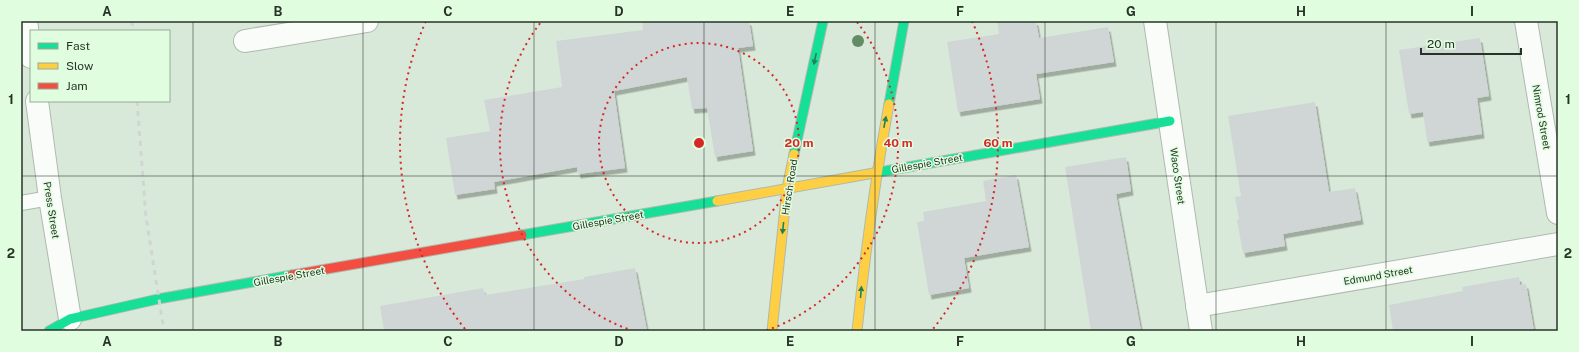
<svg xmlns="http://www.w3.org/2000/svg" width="1579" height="352" viewBox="0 0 1579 352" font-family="'Public Sans',sans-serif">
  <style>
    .building { fill: #d0d6d6; filter: url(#shadow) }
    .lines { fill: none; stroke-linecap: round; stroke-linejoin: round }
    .lane-casing { stroke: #aebaae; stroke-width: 16 }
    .street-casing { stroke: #aebaae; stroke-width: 24 }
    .fast-casing { stroke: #aebaae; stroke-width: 11 }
    .slow-casing { stroke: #aebaae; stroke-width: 11 }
    .jam-casing { stroke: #aebaae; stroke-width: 11 }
    .lane { stroke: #f9fcf9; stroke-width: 14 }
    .street { stroke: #f9fcf9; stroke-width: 22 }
    .fast { stroke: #16e098; stroke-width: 9 }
    .slow { stroke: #ffcf43; stroke-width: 9 }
    .jam { stroke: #f24e42; stroke-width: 9 }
    .rail { stroke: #d1d5d1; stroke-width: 3; stroke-dasharray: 5 5; stroke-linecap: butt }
    .tree { fill: #628c65 }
    .oneway { fill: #20815a }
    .grid { fill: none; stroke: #283328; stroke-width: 1; stroke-opacity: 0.55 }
    .ring { fill: none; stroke: #d62828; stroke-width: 2; stroke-dasharray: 2 4 }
    .labels { text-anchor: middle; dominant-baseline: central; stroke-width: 3; stroke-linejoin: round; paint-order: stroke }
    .street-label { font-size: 10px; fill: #283328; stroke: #e0fddf }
    .centre { fill: #d62828; stroke: #e0fddf; stroke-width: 2 }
    .ring-label { font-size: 12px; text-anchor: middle; font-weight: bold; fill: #d62828; stroke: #e0fddf; stroke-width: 3; stroke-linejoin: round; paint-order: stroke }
    .neatline { fill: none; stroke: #283328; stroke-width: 1.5 }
    .grid-label { font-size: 13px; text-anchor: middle; font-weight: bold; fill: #283328 }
  </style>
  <defs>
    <filter id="shadow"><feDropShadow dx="2.5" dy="4.5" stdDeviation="0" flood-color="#0004"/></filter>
  </defs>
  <rect width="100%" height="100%" fill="#d9e9d9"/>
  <g class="building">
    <polygon points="642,21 749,21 753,46 738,48 753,151 715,157 707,108 692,109 687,77 614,91 625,168 578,174 577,167 494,182 495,189 455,195 446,138 490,131 484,100 562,87 556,41 643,30"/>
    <polygon points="997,21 1036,21 1039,38 1108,27 1114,62 1036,74 1040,99 958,112 947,42 999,34"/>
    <polygon points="1480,38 1489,96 1477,98 1482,134 1427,142 1423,112 1409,114 1399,50"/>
    <polygon points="1315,102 1329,192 1355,188 1361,220 1283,234 1285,246 1243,253 1237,220 1239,219 1235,197 1241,196 1228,116"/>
    <polygon points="1126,157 1131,191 1116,194 1141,331 1091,331 1065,167"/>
    <polygon points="1016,175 1029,247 964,258 969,288 929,295 917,222 924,221 923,212 986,201 983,181"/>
    <polygon points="635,268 647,331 384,331 380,306 483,288 485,295 584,279 584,277"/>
    <polygon points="1519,277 1520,285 1526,284 1534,331 1393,331 1389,305 1463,291 1462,287"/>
  </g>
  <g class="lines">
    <defs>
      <polyline id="lane" points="21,203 50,198"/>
      <g id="street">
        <polyline points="26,21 31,57"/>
        <polyline points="1155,21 1201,331"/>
        <polyline points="1526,21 1558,213"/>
        <polyline points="245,41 367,21"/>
        <polyline points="37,101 50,198 70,319"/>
        <polyline points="1197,306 1558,244"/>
      </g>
      <g id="fast">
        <polyline points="889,104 904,21"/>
        <polyline points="794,154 823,21"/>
        <polyline points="874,173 1170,121"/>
        <polyline points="522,235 717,201"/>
        <polyline points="49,331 70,319 158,299 292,275"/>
      </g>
      <g id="slow">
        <polyline points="717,201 874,173"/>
        <polyline points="772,331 787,188 794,154"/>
        <path d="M857,331c8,-76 18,-151 32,-227"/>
      </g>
      <polyline id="jam" points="292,275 522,235"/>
    </defs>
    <use href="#lane" class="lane-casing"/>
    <use href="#street" class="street-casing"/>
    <use href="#fast" class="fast-casing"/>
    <use href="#slow" class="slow-casing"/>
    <use href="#jam" class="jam-casing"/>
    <use href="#lane" class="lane"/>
    <use href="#street" class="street"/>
    <use href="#fast" class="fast"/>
    <use href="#slow" class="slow"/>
    <use href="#jam" class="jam"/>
    <g class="rail">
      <polyline points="132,21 133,31"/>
      <polyline points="137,101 146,217 164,331"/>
    </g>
  </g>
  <circle class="tree" cx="858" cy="41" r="6"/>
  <defs><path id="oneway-solid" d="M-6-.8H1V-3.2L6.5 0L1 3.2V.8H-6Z"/></defs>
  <g class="oneway">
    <use href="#oneway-solid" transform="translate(815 59) rotate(102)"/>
    <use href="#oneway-solid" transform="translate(885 122) rotate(-79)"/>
    <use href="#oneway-solid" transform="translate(783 228) rotate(96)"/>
    <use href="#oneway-solid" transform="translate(861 292) rotate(-85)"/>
  </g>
  <path class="grid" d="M193,21v310M363,21v310M534,21v310M704,21v310M875,21v310M1045,21v310M1216,21v310M1386,21v310M21,176h1537"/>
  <g class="ring">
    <circle cx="699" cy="143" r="100"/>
    <path d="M633 331A199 199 0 0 1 541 22M857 22A199 199 0 0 1 765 331"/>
    <path d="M465 329A299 299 0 0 1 426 21M972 21A299 299 0 0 1 933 329"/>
  </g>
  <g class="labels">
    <g class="street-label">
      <text transform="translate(1542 117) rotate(80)">Nimrod Street</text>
      <text transform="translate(927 163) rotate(-10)">Gillespie Street</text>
      <text transform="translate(1178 176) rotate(82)">Waco Street</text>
      <text transform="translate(789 187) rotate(-81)">Hirsch Road</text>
      <text transform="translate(52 210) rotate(81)">Press Street</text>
      <text transform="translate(608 220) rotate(-10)">Gillespie Street</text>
      <text transform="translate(1378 275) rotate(-10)">Edmund Street</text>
      <text transform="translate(289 276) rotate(-10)">Gillespie Street</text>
    </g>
  </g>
  <circle cx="699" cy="143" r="6" class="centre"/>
  <g class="ring-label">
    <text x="799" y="147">20 m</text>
    <text x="898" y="147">40 m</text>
    <text x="998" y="147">60 m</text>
  </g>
  <rect width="1579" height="352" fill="none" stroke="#e0fddf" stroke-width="44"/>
  <rect x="30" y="30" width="140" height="72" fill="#e0fddf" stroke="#96ac96"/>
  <rect x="38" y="43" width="20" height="6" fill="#16e098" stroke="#96ac96"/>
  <text x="66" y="50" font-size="12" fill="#283328">Fast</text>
  <rect x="38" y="63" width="20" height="6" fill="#ffcf43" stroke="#96ac96"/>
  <text x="66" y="70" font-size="12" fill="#283328">Slow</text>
  <rect x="38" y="83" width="20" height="6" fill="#f24e42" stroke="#96ac96"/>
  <text x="66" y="90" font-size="12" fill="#283328">Jam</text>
  <path d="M1421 48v6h100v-6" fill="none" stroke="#283328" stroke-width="2"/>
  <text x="1427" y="48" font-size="12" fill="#283328" stroke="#e0fddf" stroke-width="3" paint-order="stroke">20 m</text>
  <rect x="22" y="22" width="1535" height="308" class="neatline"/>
  <g class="grid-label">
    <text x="107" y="16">A</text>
    <text x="278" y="16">B</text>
    <text x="448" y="16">C</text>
    <text x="619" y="16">D</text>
    <text x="790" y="16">E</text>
    <text x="960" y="16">F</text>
    <text x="1131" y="16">G</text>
    <text x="1301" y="16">H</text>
    <text x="1472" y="16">I</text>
    <text x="11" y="104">1</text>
    <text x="1568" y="104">1</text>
    <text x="11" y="258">2</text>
    <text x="1568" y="258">2</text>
    <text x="107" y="346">A</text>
    <text x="278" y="346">B</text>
    <text x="448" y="346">C</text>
    <text x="619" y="346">D</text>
    <text x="790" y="346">E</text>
    <text x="960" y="346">F</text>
    <text x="1131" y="346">G</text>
    <text x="1301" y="346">H</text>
    <text x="1472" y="346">I</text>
  </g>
</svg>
